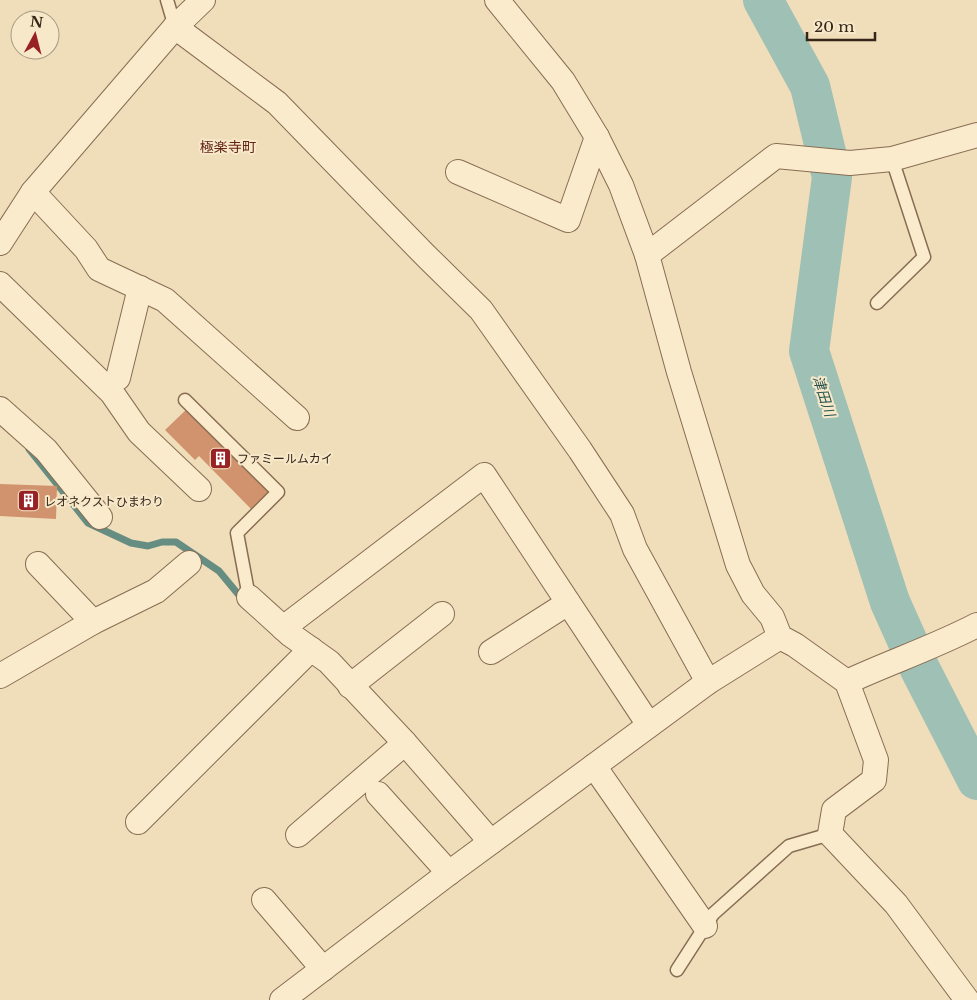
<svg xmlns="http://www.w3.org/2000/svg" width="977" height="1000" viewBox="0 0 977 1000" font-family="'Libre Baskerville','Noto Sans JP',serif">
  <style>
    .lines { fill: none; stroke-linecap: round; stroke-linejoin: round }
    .stream { stroke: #668d82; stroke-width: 7 }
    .river { stroke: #9ec0b5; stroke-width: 40 }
    .building { fill: #d0936d }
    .service-casing { stroke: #876d53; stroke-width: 15 }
    .minor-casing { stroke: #876d53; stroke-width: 26 }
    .service { stroke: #fbebcd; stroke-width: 12 }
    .minor { stroke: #fbebcd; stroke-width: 24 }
    .labels { text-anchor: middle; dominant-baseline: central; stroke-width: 4; stroke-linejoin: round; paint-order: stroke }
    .poi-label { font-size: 12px; fill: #352619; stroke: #f7e8c9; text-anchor: start }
    .neighbourhood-label { font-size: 14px; fill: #632417; stroke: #f7e8c9 }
    .water-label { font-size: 14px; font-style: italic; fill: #285551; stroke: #f7e8c9 }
  </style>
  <rect width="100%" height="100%" fill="#f0ddba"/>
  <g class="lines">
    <polyline class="stream" points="29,449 88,523 131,543 148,546 162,542 176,542 219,571 238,594"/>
    <polyline class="river" points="763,0 810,86 832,177 809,351 890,602 920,669 977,780"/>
  </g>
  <g class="building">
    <polygon points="189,407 273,491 253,511 199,456 195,460 165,430"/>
    <polygon points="0,484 57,486 56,519 0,516"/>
  </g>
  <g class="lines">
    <defs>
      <g id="service">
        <polyline points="167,0 175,27"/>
        <polyline points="877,303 924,257 892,159"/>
        <polyline points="185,400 278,492 237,533 249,597"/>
        <polyline points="677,970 713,914 789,846 830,834"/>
      </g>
      <g id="minor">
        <polyline points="497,0 563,81 597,137 621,185 647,255 679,372 738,565 753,594 772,617 780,637 795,645 847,682 876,760 874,780 834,810 830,834 896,904 967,1000"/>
        <polyline points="175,27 277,103 426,256 481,310 580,450 622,514 635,549 708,682"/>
        <polyline points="458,172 568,220 597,137"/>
        <polyline points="33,192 86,249 99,269 165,300 297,418"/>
        <polyline points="0,243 33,192 175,27 203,0"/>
        <polyline points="647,255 776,156 850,163 892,159 977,135"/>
        <polyline points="0,284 112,393 139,432 199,489"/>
        <polyline points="118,378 140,288"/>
        <polyline points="0,409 46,450 100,517"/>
        <polyline points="38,564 93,622"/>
        <polyline points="249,597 291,635 329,662 405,743 491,842"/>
        <polyline points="283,628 484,475 649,725"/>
        <polyline points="491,652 568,603"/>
        <polyline points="0,676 93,622 156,591 189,563"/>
        <path d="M847,682c43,-20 88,-35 130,-57"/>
        <polyline points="350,686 442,614"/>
        <polyline points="594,766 705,926"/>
        <polyline points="378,794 449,873"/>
        <polyline points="138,822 311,649"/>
        <polyline points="298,835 405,743"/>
        <polyline points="264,900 323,969"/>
        <polyline points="282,1000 449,873 708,682 780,637"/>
      </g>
    </defs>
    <use href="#service" class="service-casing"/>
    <use href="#minor" class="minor-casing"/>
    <use href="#service" class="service"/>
    <use href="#minor" class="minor"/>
  </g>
  <defs>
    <symbol id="building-square" viewBox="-11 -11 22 22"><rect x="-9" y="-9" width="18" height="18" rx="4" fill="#982126" stroke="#f7e8c9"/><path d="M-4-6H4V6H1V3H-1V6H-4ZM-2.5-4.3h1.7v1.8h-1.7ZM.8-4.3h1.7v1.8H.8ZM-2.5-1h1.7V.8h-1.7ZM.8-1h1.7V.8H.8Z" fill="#fff"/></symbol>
  </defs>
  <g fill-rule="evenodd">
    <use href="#building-square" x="208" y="446" width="25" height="25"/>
    <use href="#building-square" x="16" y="488" width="25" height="25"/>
  </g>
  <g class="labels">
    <g class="poi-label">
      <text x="237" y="458">ファミールムカイ</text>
      <text x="44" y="501">レオネクストひまわり</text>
    </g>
    <g class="neighbourhood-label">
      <text x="228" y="147">極楽寺町</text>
    </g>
    <g class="water-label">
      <text transform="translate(824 396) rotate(72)">津田川</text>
    </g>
  </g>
  <g transform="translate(35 35) rotate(7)"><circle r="24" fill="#f7e8c9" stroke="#a99a83"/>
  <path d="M0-4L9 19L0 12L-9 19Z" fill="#982126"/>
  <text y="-8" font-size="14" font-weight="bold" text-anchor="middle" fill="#352619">N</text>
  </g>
  <path d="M807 32v8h68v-8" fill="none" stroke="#352619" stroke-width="2.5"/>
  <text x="814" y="32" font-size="15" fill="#352619" stroke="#f7e8c9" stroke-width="4" paint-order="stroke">20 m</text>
</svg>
